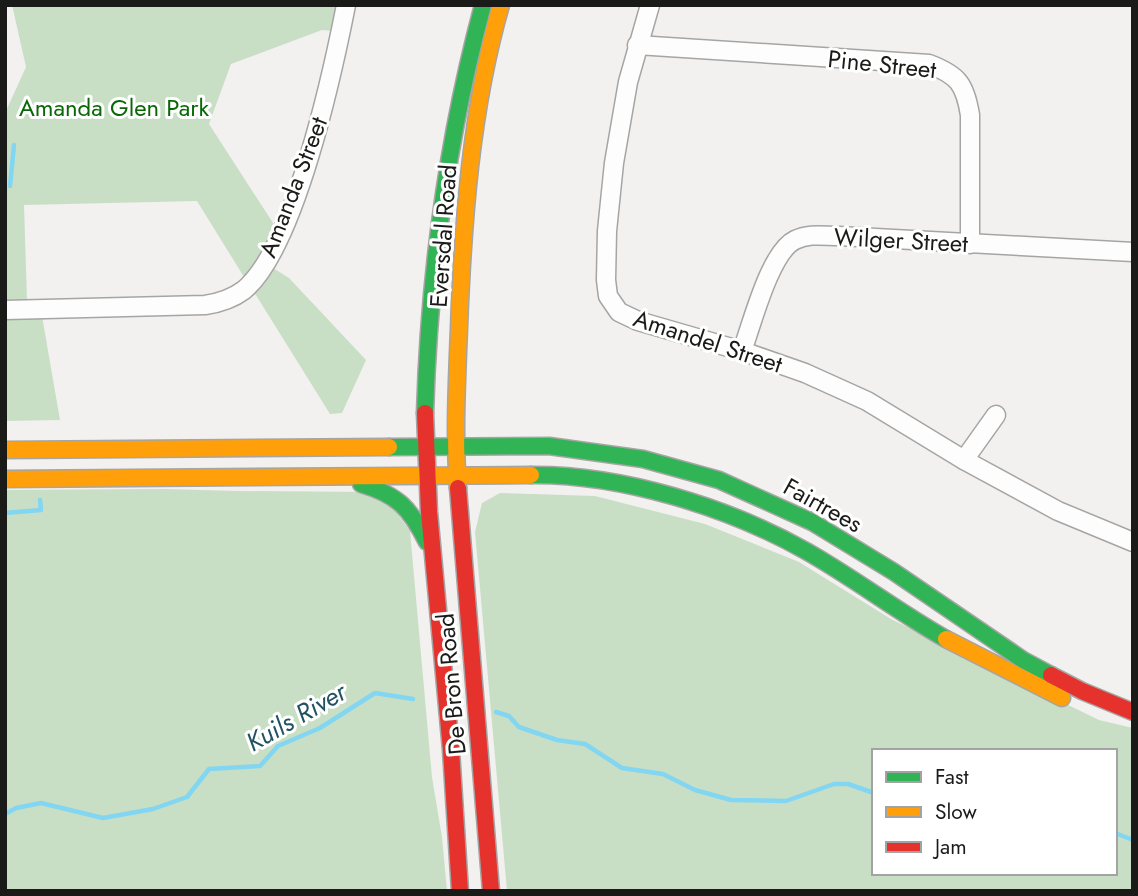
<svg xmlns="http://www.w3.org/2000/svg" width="1138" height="896" viewBox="0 0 1138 896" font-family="Jost,sans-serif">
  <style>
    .green { fill: #c8dfc5; fill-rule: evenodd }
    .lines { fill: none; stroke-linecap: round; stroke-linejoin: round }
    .stream { stroke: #82d6f1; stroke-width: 4.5 }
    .street-casing { stroke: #a6a5a4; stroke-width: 21 }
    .fast-casing { stroke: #a6a5a4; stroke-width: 19 }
    .slow-casing { stroke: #a6a5a4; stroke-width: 19 }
    .jam-casing { stroke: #a6a5a4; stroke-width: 19 }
    .street { stroke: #fdfdfd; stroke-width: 18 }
    .fast { stroke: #30b455; stroke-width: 16 }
    .slow { stroke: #ff9f0a; stroke-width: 16 }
    .jam { stroke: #e5322d; stroke-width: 16 }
    .labels { text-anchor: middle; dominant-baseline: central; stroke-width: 6; stroke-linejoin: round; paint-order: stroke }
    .street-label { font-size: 24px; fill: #1a1a19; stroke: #fff }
    .park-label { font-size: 24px; fill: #096805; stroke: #fff }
    .water-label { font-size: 26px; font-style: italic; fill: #205262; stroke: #fff }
  </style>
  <rect width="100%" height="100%" fill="#f2f1f0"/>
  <g class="green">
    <polygon points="12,5 337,5 332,31 322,30 231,64 209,124 275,226 268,244 244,277 197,201 24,205 27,301 5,301 5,113 26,67"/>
    <polygon points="273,268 289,278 366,360 342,413 330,414 254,292"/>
    <polygon points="42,316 60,420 5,421 5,317"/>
    <polygon points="163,489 238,491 373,492 391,505 410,531 432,777 442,837 447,891 5,891 5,490"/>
    <path d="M500,493l95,3 110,28 94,38 92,57 208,101 34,8v163h-626l-32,-359 7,-29zM874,751h241v122h-241z"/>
  </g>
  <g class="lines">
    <g class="stream">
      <polyline points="10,186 14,145"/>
      <polyline points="5,513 41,510 40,500"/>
      <polyline points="496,712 509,716 519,727 557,740 585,744 622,768 663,774 695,790 731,800 786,801 834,784 848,784 874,793"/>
      <polyline points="5,814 16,808 41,803 103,818 153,809 187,797 209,769 260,766 278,746 320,728 375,693 413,699"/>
      <polyline points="1115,833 1133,840"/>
    </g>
    <defs>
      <g id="street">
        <polyline points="650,5 628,82 614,163 607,231 606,280 608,296 619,312 638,321 742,351 805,373 867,401 964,460 1058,511 1133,542"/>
        <path d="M637,45l292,19c29,11 36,20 41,51v129"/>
        <path d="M5,310l200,-5c14,-2 27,-6 39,-15 51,-42 89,-219 102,-285"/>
        <path d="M742,351c10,-27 28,-99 53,-111 14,-7 29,-4 44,-4l294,16"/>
        <polyline points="964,460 996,415"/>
      </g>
      <g id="fast">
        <path d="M425,413c4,-139 22,-274 58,-408"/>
        <polyline points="389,447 549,446 643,459 719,480 812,522 894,572 1023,660 1051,675"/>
        <path d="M531,475c90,-1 197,32 275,76 48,27 92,61 140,88"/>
        <path d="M361,484c37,11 49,24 66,58"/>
      </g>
      <g id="slow">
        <polyline points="5,450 389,447"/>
        <polyline points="5,479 531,475"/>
        <path d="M458,488c-4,-54 -1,-107 1,-160 4,-108 12,-219 42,-323"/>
        <polyline points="946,639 1062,698"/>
      </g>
      <g id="jam">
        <polyline points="425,413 429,512 451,750 460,891"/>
        <polyline points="458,488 491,891"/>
        <polyline points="1051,675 1082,691 1133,712"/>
      </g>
    </defs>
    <use href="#street" class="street-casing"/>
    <use href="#fast" class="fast-casing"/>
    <use href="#slow" class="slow-casing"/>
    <use href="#jam" class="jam-casing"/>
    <use href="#street" class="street"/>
    <use href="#fast" class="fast"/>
    <use href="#slow" class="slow"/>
    <use href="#jam" class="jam"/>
  </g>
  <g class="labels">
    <g class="street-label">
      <text transform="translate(882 64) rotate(6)">Pine Street</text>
      <text transform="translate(293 187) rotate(-69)">Amanda Street</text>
      <text transform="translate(443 236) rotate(-86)">Eversdal Road</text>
      <text transform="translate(901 240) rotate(3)">Wilger Street</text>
      <text transform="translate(708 341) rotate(18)">Amandel Street</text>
      <text transform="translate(823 505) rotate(29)">Fairtrees</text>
      <text transform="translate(451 684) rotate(-95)">De Bron Road</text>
    </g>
    <g class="park-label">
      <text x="114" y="107">Amanda Glen Park</text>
    </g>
    <g class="water-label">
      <text transform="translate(296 717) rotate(-30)">Kuils River</text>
    </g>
  </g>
  <rect width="1138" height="896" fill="none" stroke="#1a1a19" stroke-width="14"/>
  <rect x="872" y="749" width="245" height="126" fill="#ffffff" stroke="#a3a3a3" stroke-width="2"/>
  <rect x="886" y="772" width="35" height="10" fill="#30b455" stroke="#a3a3a3" stroke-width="2"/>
  <text x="935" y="784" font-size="21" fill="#1a1a19">Fast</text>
  <rect x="886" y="807" width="35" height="10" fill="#ff9f0a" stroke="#a3a3a3" stroke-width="2"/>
  <text x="935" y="819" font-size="21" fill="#1a1a19">Slow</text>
  <rect x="886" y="842" width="35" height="10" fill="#e5322d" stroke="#a3a3a3" stroke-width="2"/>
  <text x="935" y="854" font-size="21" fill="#1a1a19">Jam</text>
</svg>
